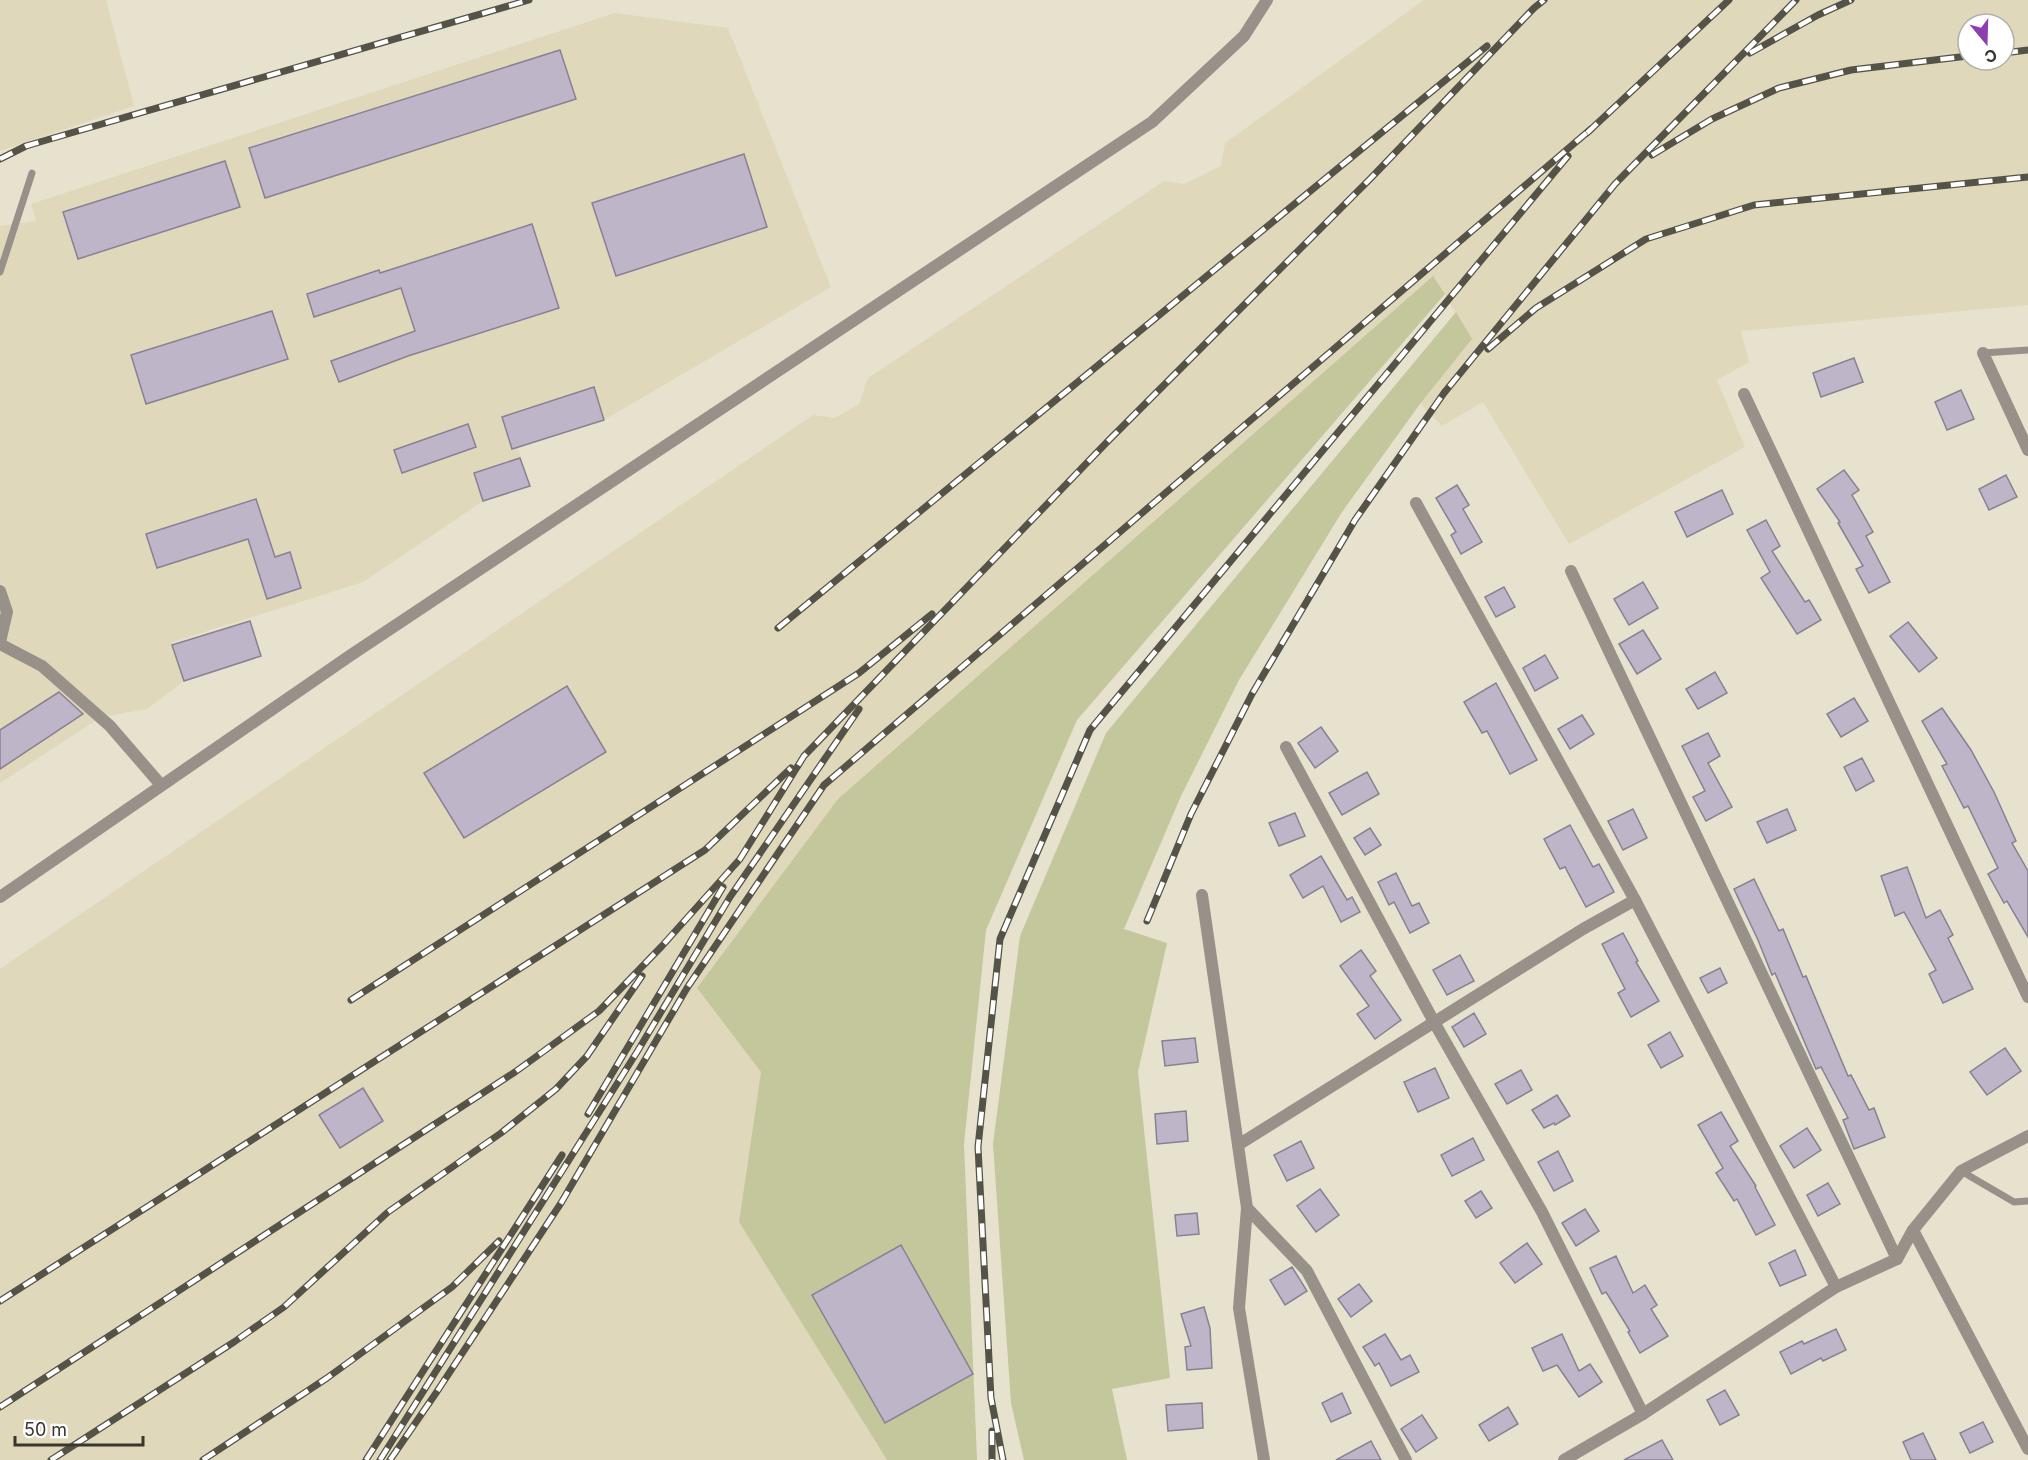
<svg xmlns="http://www.w3.org/2000/svg" width="2028" height="1460" viewBox="0 0 2028 1460" font-family="Inter,sans-serif">
  <style>
    .built { fill: #dfd8bb; fill-rule: evenodd }
    .green { fill: #c4c69c }
    .building { fill: #beb5c9; stroke: #898093; stroke-width: 1.5 }
    .lines { fill: none; stroke-linecap: round; stroke-linejoin: round }
    .service { stroke: #979189; stroke-width: 7 }
    .minor { stroke: #979189; stroke-width: 12 }
    .tertiary { stroke: #979189; stroke-width: 12 }
    .rail-casing { stroke: #555247; stroke-width: 7 }
    .rail { stroke: #fff; stroke-width: 4.5; stroke-dasharray: 14; stroke-linecap: butt }
  </style>
  <rect width="100%" height="100%" fill="#e7e2cd"/>
  <g class="built">
    <polygon points="0,0 106,0 134,106 0,151"/>
    <path d="M1424,0h604v305l-287,26 8,31 -32,18 28,67 -176,97 -86,-142 -41,24 -22,-22 52,-65 -39,-63 -595,523 -141,189 64,84 -22,150 148,238h-887v-491l813,-554 22,3 24,-14 9,-26 296,-197 20,3 37,-18 4,-23zM1968,24h36v36h-36z"/>
    <polygon points="615,13 728,28 831,287 604,420 518,448 530,486 483,501 363,582 173,642 184,681 147,709 101,717 0,783 0,226 36,221 31,204"/>
  </g>
  <g class="green">
    <polygon points="1433,276 1445,294 1077,720 986,930 964,1144 977,1460 887,1460 739,1222 761,1072 697,988 838,799"/>
    <polygon points="1456,312 1472,339 1420,404 1342,512 1239,680 1181,796 1124,929 1167,943 1138,1072 1170,1378 1112,1389 1127,1460 1024,1460 1011,1403 993,1144 1020,936 1106,733"/>
  </g>
  <g class="building">
    <polygon points="560,50 576,99 265,198 249,148"/>
    <polygon points="744,154 767,227 616,276 592,203"/>
    <polygon points="225,161 240,207 78,259 63,212"/>
    <polygon points="532,224 559,308 408,356 339,382 331,361 415,331 401,288 314,317 307,294 379,270 380,273"/>
    <polygon points="272,311 288,359 146,404 131,355"/>
    <polygon points="1854,358 1863,382 1821,397 1813,373"/>
    <polygon points="594,387 604,420 512,449 502,417"/>
    <polygon points="1961,390 1974,419 1947,430 1935,402"/>
    <polygon points="468,424 476,447 402,473 394,450"/>
    <polygon points="520,458 530,486 483,501 474,473"/>
    <polygon points="1844,470 1859,490 1852,495 1873,532 1866,536 1890,582 1869,593 1856,569 1863,566 1838,523 1840,522 1817,489"/>
    <polygon points="2006,475 2017,497 1989,510 1979,489"/>
    <polygon points="1457,485 1469,505 1463,509 1482,542 1461,554 1451,535 1456,532 1436,498"/>
    <polygon points="1722,490 1733,514 1687,537 1675,512"/>
    <polygon points="256,499 275,557 290,552 301,588 267,599 248,539 157,568 146,534"/>
    <polygon points="1766,520 1780,546 1772,551 1805,602 1809,600 1821,620 1797,634 1761,578 1770,572 1747,530"/>
    <polygon points="1643,582 1658,608 1629,625 1614,599"/>
    <polygon points="1504,587 1515,607 1496,617 1485,597"/>
    <polygon points="250,621 261,656 184,681 172,645"/>
    <polygon points="1908,622 1937,658 1919,672 1890,636"/>
    <polygon points="1643,630 1661,659 1637,674 1619,644"/>
    <polygon points="1545,655 1558,678 1535,691 1523,668"/>
    <polygon points="1715,672 1727,693 1698,709 1686,689"/>
    <polygon points="1496,683 1537,760 1510,774 1487,731 1482,733 1464,702"/>
    <polygon points="567,686 606,752 464,838 424,773"/>
    <polygon points="59,692 83,714 0,769 0,730"/>
    <polygon points="1854,698 1868,721 1841,737 1827,714"/>
    <polygon points="1942,708 1971,750 1994,792 2016,841 2012,843 2028,871 2028,937 2007,901 2004,903 1988,874 1998,868 1968,806 1964,808 1942,766 1947,764 1922,721"/>
    <polygon points="1582,715 1594,734 1570,749 1558,729"/>
    <polygon points="1321,727 1338,751 1315,768 1298,743"/>
    <polygon points="1708,733 1720,756 1708,763 1732,807 1706,821 1693,797 1705,791 1682,746"/>
    <polygon points="1862,758 1874,781 1856,791 1844,767"/>
    <polygon points="1367,772 1379,794 1342,815 1329,793"/>
    <polygon points="1633,809 1647,838 1623,850 1608,821"/>
    <polygon points="1787,809 1796,830 1767,843 1757,822"/>
    <polygon points="1295,813 1305,836 1279,846 1269,823"/>
    <polygon points="1570,825 1593,867 1599,864 1614,892 1586,907 1565,867 1560,869 1544,839"/>
    <polygon points="1370,828 1381,845 1365,855 1354,838"/>
    <polygon points="1321,856 1347,900 1352,897 1360,912 1341,922 1323,886 1303,898 1290,875"/>
    <polygon points="1907,867 1926,918 1940,910 1953,935 1948,938 1973,989 1943,1003 1929,974 1936,970 1904,912 1895,916 1881,876"/>
    <polygon points="1396,873 1412,906 1419,903 1429,923 1410,933 1394,902 1389,905 1378,882"/>
    <polygon points="1754,879 1779,931 1783,929 1803,977 1806,976 1848,1076 1851,1075 1869,1110 1874,1108 1885,1137 1854,1149 1843,1120 1848,1118 1821,1067 1816,1069 1775,973 1772,975 1758,940 1734,889"/>
    <polygon points="1623,933 1638,961 1636,962 1659,1001 1631,1017 1618,993 1625,989 1602,944"/>
    <polygon points="1361,950 1376,971 1370,976 1401,1020 1375,1039 1357,1014 1369,1006 1340,966"/>
    <polygon points="1460,955 1474,981 1447,995 1433,970"/>
    <polygon points="1720,968 1727,983 1708,993 1700,978"/>
    <polygon points="1474,1013 1486,1034 1464,1047 1452,1027"/>
    <polygon points="1670,1032 1683,1056 1661,1068 1648,1045"/>
    <polygon points="1195,1038 1198,1062 1165,1066 1162,1041"/>
    <polygon points="2005,1048 2021,1071 1987,1095 1970,1072"/>
    <polygon points="1435,1068 1449,1098 1418,1112 1404,1082"/>
    <polygon points="1521,1070 1532,1090 1507,1104 1495,1084"/>
    <polygon points="363,1088 383,1121 340,1148 319,1115"/>
    <polygon points="1557,1095 1570,1116 1555,1125 1554,1123 1544,1128 1532,1110"/>
    <polygon points="1186,1111 1188,1141 1157,1144 1155,1114"/>
    <polygon points="1721,1112 1738,1141 1730,1146 1756,1186 1755,1187 1775,1225 1756,1235 1737,1199 1734,1201 1716,1173 1723,1168 1698,1125"/>
    <polygon points="1807,1128 1821,1150 1794,1168 1780,1146"/>
    <polygon points="1473,1138 1484,1160 1452,1176 1441,1155"/>
    <polygon points="1301,1141 1314,1168 1287,1181 1274,1155"/>
    <polygon points="1558,1151 1573,1181 1554,1191 1538,1162"/>
    <polygon points="1828,1183 1840,1204 1818,1216 1807,1195"/>
    <polygon points="1320,1189 1339,1215 1316,1232 1297,1206"/>
    <polygon points="1481,1191 1492,1208 1476,1218 1465,1201"/>
    <polygon points="1585,1209 1599,1231 1576,1246 1562,1223"/>
    <polygon points="1197,1213 1199,1234 1177,1236 1175,1215"/>
    <polygon points="1527,1243 1542,1264 1515,1283 1500,1263"/>
    <polygon points="901,1245 973,1374 885,1423 812,1295"/>
    <polygon points="1795,1250 1806,1275 1780,1286 1769,1263"/>
    <polygon points="1616,1256 1633,1293 1645,1285 1657,1305 1651,1309 1668,1336 1640,1353 1628,1332 1630,1331 1606,1292 1602,1294 1590,1268"/>
    <polygon points="1292,1267 1307,1291 1285,1305 1270,1280"/>
    <polygon points="1359,1284 1372,1301 1351,1317 1338,1299"/>
    <polygon points="1204,1307 1210,1328 1212,1368 1187,1370 1185,1347 1191,1346 1181,1314"/>
    <polygon points="1836,1329 1846,1350 1823,1361 1821,1358 1791,1374 1780,1352 1802,1341 1804,1344"/>
    <polygon points="1385,1334 1401,1360 1410,1355 1419,1372 1391,1386 1379,1363 1375,1366 1363,1347"/>
    <polygon points="1562,1334 1579,1371 1590,1364 1602,1382 1579,1397 1557,1365 1543,1371 1532,1348"/>
    <polygon points="1725,1390 1739,1415 1720,1425 1707,1400"/>
    <polygon points="1342,1393 1351,1413 1331,1422 1322,1403"/>
    <polygon points="1202,1403 1203,1428 1168,1431 1166,1405"/>
    <polygon points="1508,1407 1518,1424 1489,1441 1479,1425"/>
    <polygon points="1422,1415 1437,1438 1416,1452 1401,1429"/>
    <polygon points="1983,1422 1993,1442 1970,1453 1960,1433"/>
    <polygon points="1923,1433 1936,1460 1911,1460 1903,1442"/>
    <polygon points="1662,1440 1673,1460 1624,1460"/>
    <polygon points="1371,1441 1381,1460 1336,1460"/>
  </g>
  <g class="lines">
    <g class="service">
      <polyline points="0,272 32,173"/>
      <polyline points="1983,353 2028,350"/>
      <polyline points="1961,1171 2014,1202 2028,1201"/>
    </g>
    <g class="minor">
      <polyline points="1983,353 2028,450"/>
      <polyline points="1744,394 2028,997"/>
      <polyline points="1416,503 1635,900 1836,1287"/>
      <polyline points="1571,571 1897,1259"/>
      <polyline points="0,591 7,612 0,642"/>
      <polyline points="0,644 42,666 110,726 161,785"/>
      <polyline points="1286,747 1434,1022 1542,1212 1643,1414"/>
      <polyline points="1202,895 1238,1145"/>
      <polyline points="1247,1208 1307,1271 1406,1460"/>
      <polyline points="1913,1230 2028,1449"/>
      <polyline points="1264,1460 1239,1308 1247,1208 1238,1145 1583,929 1635,900"/>
      <polyline points="1564,1460 1643,1414 1836,1287 1897,1259 1913,1230 1961,1171 2028,1136"/>
    </g>
    <polyline class="tertiary" points="0,897 351,655 1152,122 1244,36 1267,0"/>
    <defs>
      <g id="rail">
        <polyline points="1750,53 1818,15 1851,0"/>
        <polyline points="2004,53 2028,50"/>
        <polyline points="1587,133 1729,0"/>
        <polyline points="1652,155 1712,119 1779,88 1851,70 1968,56"/>
        <polyline points="0,159 26,146 529,0"/>
        <polyline points="1488,349 1536,308 1646,239 1754,205 2028,177"/>
        <polyline points="778,628 1487,46"/>
        <polyline points="1147,921 1191,814 1252,694 1355,520 1444,393 1615,184 1796,0"/>
        <polyline points="351,1000 859,673 932,614"/>
        <polyline points="588,1114 723,887"/>
        <polyline points="0,1301 705,850 791,768"/>
        <polyline points="0,1407 515,1072 599,1011 662,946 740,859 804,756 1108,441 1371,178 1534,8 1544,0"/>
        <polyline points="992,1431 992,1460"/>
        <polyline points="51,1460 234,1342 284,1307 388,1212 501,1133 556,1089 587,1056 642,976"/>
        <polyline points="203,1460 327,1378 452,1287 499,1241"/>
        <polyline points="366,1460 562,1155"/>
        <polyline points="380,1460 637,1052 730,897 859,709"/>
        <polyline points="390,1460 436,1393 561,1203 687,988 824,785 1591,129"/>
        <polyline points="1003,1460 991,1398 978,1147 1000,939 1090,730 1568,156"/>
      </g>
    </defs>
    <use href="#rail" class="rail-casing"/>
    <use href="#rail" class="rail"/>
  </g>
  <g transform="translate(1986 42) rotate(161)"><circle r="28" fill="#ffffff" stroke="#afafab" stroke-width="1.5"/>
  <path d="M0-4.5L10 22L0 15L-10 22Z" fill="#8d3fb0"/>
  <text y="-9" font-size="16" font-weight="bold" text-anchor="middle" fill="#38362d">С</text>
  </g>
  <path d="M15 1436v9h128v-9" fill="none" stroke="#38362d" stroke-width="3"/>
  <text x="24" y="1436" font-size="18" fill="#38362d" stroke="#ffffff" stroke-width="4.5" paint-order="stroke">50 m</text>
</svg>
